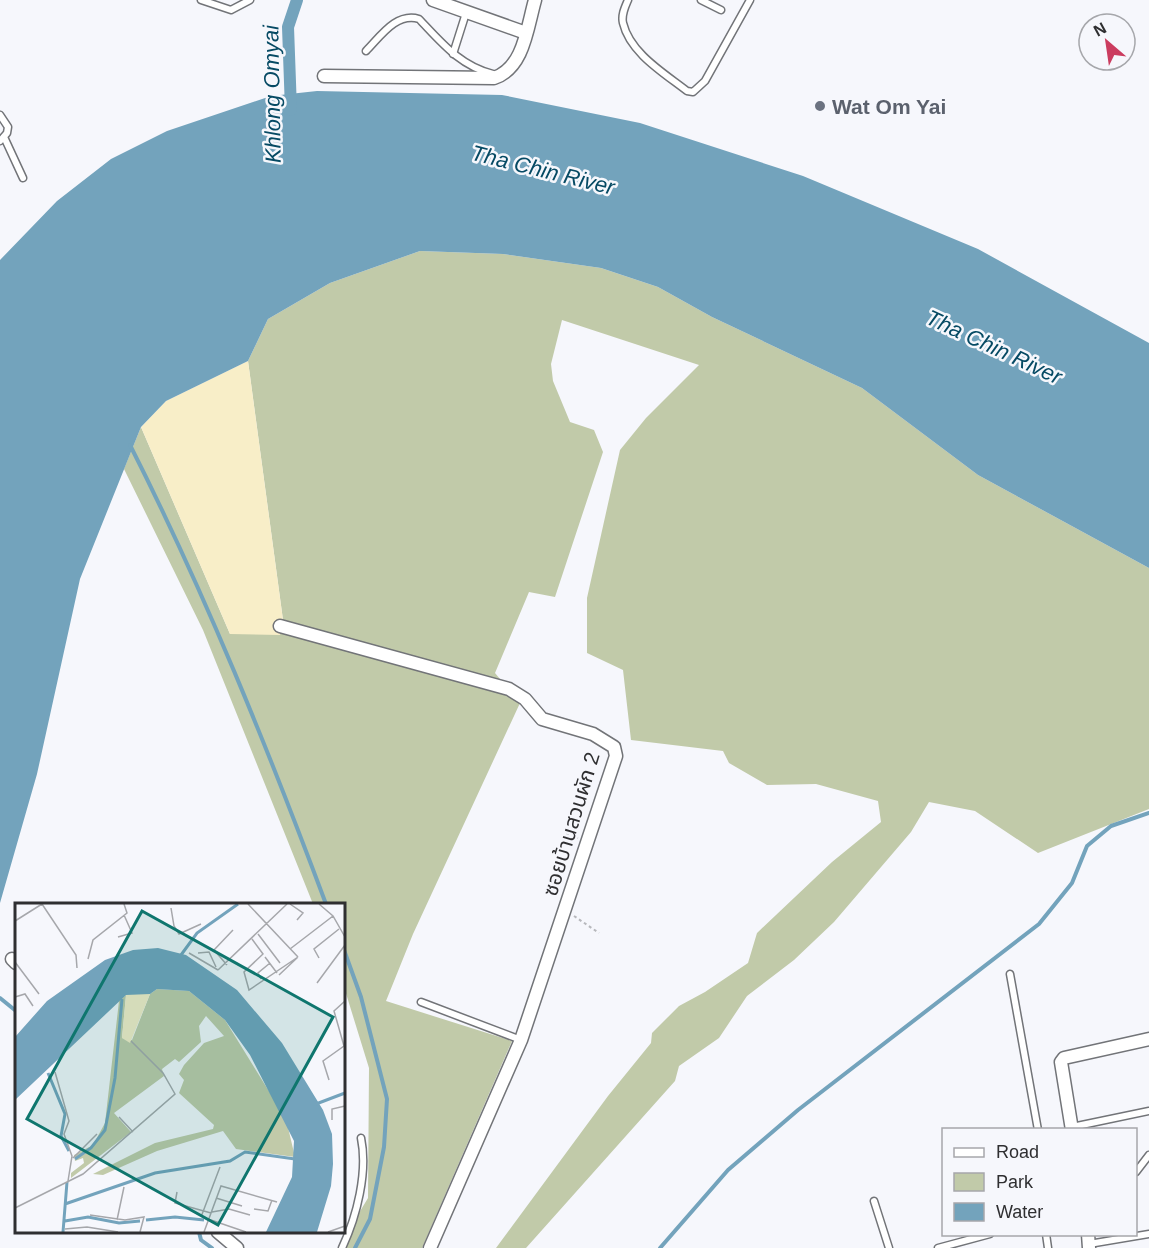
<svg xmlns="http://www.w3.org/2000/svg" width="1149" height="1248" viewBox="0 0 1149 1248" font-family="Helvetica,'Noto Sans Thai',sans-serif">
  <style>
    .green { fill: #c1caa9 }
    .sand { fill: #f8eec8 }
    .water { fill: #73a3bc }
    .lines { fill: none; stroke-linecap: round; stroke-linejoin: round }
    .stream { stroke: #73a3bc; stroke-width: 4 }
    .canal { stroke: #73a3bc; stroke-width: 12 }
    .service-casing { stroke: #727478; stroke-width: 9 }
    .minor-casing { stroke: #727478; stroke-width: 15 }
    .path { stroke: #b7b8bc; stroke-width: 2; stroke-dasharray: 3 3; stroke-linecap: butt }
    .service { stroke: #fff; stroke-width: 6 }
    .minor { stroke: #fff; stroke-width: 12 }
    .worship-dot { fill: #6b7280; stroke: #f6f7fc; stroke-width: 2 }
    .labels { text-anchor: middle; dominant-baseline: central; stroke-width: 5; stroke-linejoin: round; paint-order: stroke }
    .worship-label { font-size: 21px; font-weight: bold; fill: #5b616d; stroke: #f6f7fc; text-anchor: start }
    .street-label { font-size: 21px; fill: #2f2f31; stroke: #f6f7fc }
    .water-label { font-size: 22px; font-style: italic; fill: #064a64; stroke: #f6f7fc }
    .inset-river { fill: none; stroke: #73a3bc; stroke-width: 3 }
    .inset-road { fill: none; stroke: #a6a7ab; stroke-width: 1.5 }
    .view { fill: #0f766e; fill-opacity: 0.15; stroke: #0f766e; stroke-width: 3 }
    .inset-edge { fill: none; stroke: #2f2f31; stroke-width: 3 }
  </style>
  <rect width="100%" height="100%" fill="#f6f7fc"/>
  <polygon class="green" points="420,251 503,254 601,268 658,287 712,317 862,388 978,475 1149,568 1149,809 1038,853 975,811 929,802 911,832 834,922 794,960 747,996 719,1038 679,1066 675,1081 526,1248 496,1248 608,1096 651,1043 652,1033 679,1006 705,992 748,963 757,933 832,862 881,822 878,801 816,784 767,785 729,763 723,751 631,740 623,670 587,653 587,598 620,450 646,418 699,365 562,320 551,364 553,381 570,422 594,430 603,452 555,597 529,592 495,673 520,703 413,934 386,1001 512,1041 422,1248 338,1248 368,1198 369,1068 344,987 344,904 313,904 203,630 124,469 141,427 230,634 283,620 248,361 268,319 330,283"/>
  <polygon class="sand" points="248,361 283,620 280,635 230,634 141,427 166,401"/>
  <polygon class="water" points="317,91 502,95 640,123 803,176 978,249 1149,343 1149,568 978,475 862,388 712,317 658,287 601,268 503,254 420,251 330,283 268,319 248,361 166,401 141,427 80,579 37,774 0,903 0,260 57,201 111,159 167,131 271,96"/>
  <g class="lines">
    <g class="stream">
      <path d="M130,445c75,148 138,304 196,459"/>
      <polyline points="344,950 361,997 387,1099 384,1147 370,1219 355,1248"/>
      <polyline points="0,998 16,1011"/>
      <polyline points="199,1232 201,1240 212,1248"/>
      <polyline points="660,1248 728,1170 798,1110 1039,924 1072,883 1087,846 1111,826 1149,813"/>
    </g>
    <polyline class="canal" points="291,110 288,27 297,0"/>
    <defs>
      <g id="service">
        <polyline points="201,0 231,10 250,0"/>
        <path d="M628,0c-3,7 -7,15 -5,23 7,30 41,50 64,68l6,1 12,-11 45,-81"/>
        <polyline points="701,0 721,10"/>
        <path d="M366,51c14,-14 30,-39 53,-32 22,23 41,47 74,55"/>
        <polyline points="453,54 466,13"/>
        <polyline points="0,115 8,127 7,133 0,141"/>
        <polyline points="4,137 23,178"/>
        <polyline points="1010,974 1038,1130"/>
        <polyline points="421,1002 521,1040"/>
        <polyline points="1072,1127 1149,1111"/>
        <polyline points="1136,1172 1149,1155"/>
        <polyline points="874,1201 889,1248"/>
        <polyline points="1046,1234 1048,1248"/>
        <polyline points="1089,1244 1149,1234"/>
        <path d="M342,1248c15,-32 26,-76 19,-110"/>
        <polyline points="938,1248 990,1234"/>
      </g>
      <g id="minor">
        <polyline points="433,0 526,33"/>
        <path d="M324,76l170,2c30,-10 33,-50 41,-78"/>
        <polyline points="280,626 509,689 525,699 542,719 593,734 614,747 616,756 521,1040 430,1248"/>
        <polyline points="12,959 16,963"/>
        <polyline points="1072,1130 1061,1062 1064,1058 1149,1039"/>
        <polyline points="218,1232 237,1248"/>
        <polyline points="1088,1234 1089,1248"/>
      </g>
    </defs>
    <use href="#service" class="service-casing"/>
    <use href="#minor" class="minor-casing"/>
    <g class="path">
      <polyline points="566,834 578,838"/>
      <polyline points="574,916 599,933"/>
    </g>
    <use href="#service" class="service"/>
    <use href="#minor" class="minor"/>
  </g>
  <circle class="worship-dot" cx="820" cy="106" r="6"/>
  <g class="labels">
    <g class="worship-label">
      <text x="832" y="106">Wat Om Yai</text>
    </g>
    <g class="street-label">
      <text transform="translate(571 824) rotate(-73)">ซอยบ้านสวนผัก 2</text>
    </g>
    <g class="water-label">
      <text transform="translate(272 94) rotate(-91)">Khlong Omyai</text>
      <text transform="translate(543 170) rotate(14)">Tha Chin River</text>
      <text transform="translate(994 347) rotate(25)">Tha Chin River</text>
    </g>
  </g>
  <g transform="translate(15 903)">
    <rect width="330" height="330" fill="#f6f7fc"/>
    <path d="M142,86l32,2 36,29 61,99 9,38 -59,-8 -13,-18 -66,20 -54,24 -10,-1 62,-31 58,-14 1,-4 -35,-32 5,-13 -5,-6 5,-9 20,-22 20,-7 -18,-20 -7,10 2,16 -22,20 -4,-3 -13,10 2,7 -50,37 17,19 -60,46v-5l13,-10 -1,-5 -8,3 -1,-6 19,-10 12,-22 14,-122 7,-6 -4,43 10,2 18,-46z" fill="#c1caa9"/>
    <path d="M118,90l17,1 -20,49 -8,-5 4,-43z" fill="#f8eec8"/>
    <path d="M143,45l28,7 51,35 45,53 41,67 9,24 1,30 -2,22 -14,46h-51l26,-55 2,-36 -44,-86 -25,-35 -36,-29 -32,-2 -7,5 -24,1 -111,105v-63l32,-36 58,-41 28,-10z" fill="#73a3bc"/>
    <path class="inset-river" d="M166,52l16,-22 41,-29M33,170l17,41 -4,22 8,15M301,201l29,-11M60,256l16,-11 14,-18 10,-52 7,-79M50,301l90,-31 75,-12 15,-9 50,7M131,317l29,-3 29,3M50,318l23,-4 31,6 21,-2M48,329l4,-50"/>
    <path class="inset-road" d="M27,1l34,51 1,13M233,1l50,53M275,1l13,9 -6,7M304,1l14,12 12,21M156,5l3,18 5,8 22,-10M0,18l27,-17M243,31l22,29M103,34l14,-4 -8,-18M237,36l11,15 -19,18 5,18 49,-33M275,46l43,-33M174,50l29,17M183,50l11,-1 7,15M250,54l12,16M304,55l-5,-9 25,-20M73,56l5,-19 34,-27 -3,-9M0,59l24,32M212,62l-13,-15 19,-20M203,67l69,-66M264,72l19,-18M246,76l-3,-6 12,-10M302,80l28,-38M0,94l10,-3 8,12M40,169l14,49 -5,13 8,22 -4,25M314,177l-6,-19 21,-15 -10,-35 11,-10M104,214l14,15M317,217v-11l13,-3M58,255l24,-24M162,289l-2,11 36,10M201,295l26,8M0,305l68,-34 92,-80 -12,-21 -32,-32M239,306l14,2 4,-11M197,309l17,-3 21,6M75,312l35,5 19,-3 -4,15M186,314l19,-50M193,316l38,13M102,317l7,-33M50,326l22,-2 31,5M189,329l17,-46 56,16M313,329l17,-6"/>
    <path class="view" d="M127,8l191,106 -115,208 -191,-106z"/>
    <rect width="330" height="330" class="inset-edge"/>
  </g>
  <rect x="942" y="1128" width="195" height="108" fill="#f6f7fc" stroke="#a6a7ab" stroke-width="1.5"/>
  <rect x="954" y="1148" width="30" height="9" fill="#ffffff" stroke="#a6a7ab" stroke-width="1.5"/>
  <text x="996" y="1158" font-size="18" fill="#2f2f31">Road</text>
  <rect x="954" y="1173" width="30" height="18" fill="#c1caa9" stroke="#a6a7ab" stroke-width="1.5"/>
  <text x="996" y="1188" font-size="18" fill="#2f2f31">Park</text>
  <rect x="954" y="1203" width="30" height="18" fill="#73a3bc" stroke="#a6a7ab" stroke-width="1.5"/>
  <text x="996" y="1218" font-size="18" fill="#2f2f31">Water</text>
  <g transform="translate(1107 42) rotate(331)"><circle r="28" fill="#f6f7fc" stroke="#a6a7ab" stroke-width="1.5"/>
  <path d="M0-4.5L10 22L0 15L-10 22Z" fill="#cb3c5f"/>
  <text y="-9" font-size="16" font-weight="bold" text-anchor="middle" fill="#2f2f31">N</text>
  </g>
</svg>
